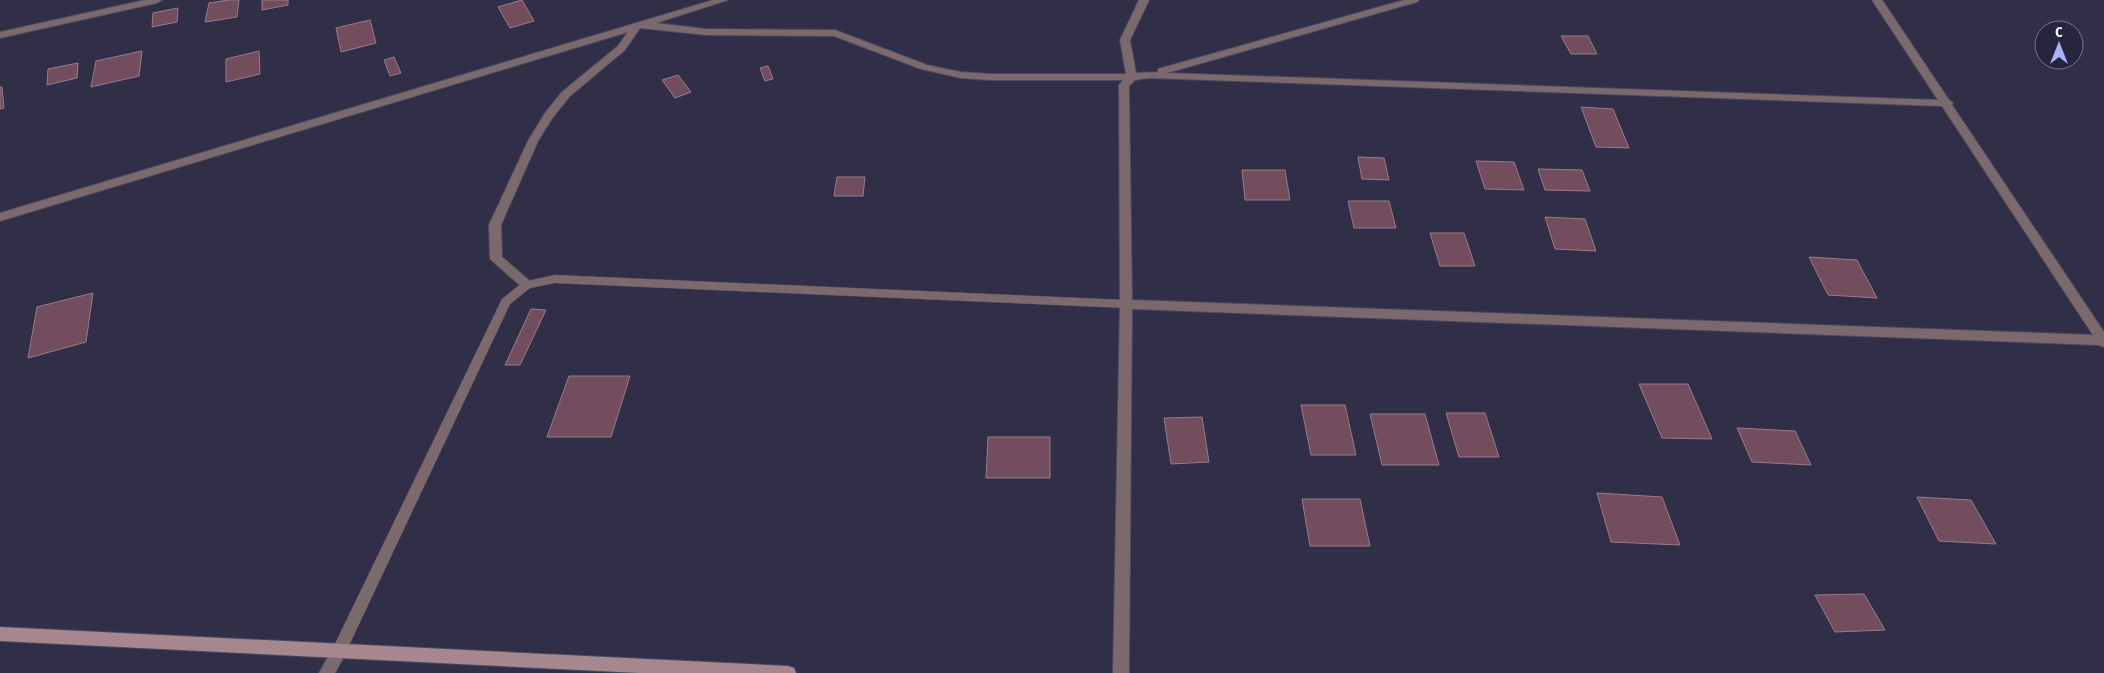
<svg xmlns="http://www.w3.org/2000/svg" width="2104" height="673" viewBox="0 0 2104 673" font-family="'Fira Sans Condensed',sans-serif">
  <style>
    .building { fill: #714d5e; stroke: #9b7a89 }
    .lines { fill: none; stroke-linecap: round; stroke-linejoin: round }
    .lane-casing { stroke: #4c4a61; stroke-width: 1 }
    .street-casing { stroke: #4c4a61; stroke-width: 2 }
    .secondary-casing { stroke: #4c4a61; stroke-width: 2 }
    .lane { fill: #7c696d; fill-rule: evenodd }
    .street { fill: #7c696d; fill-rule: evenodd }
    .secondary { fill: #a5878d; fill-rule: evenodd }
  </style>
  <rect width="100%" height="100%" fill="#312f48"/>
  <g class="building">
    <polygon points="228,0 239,0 237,17 205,22 209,3"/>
    <polygon points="262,0 288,0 288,5 262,10"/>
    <polygon points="522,0 534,21 510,28 498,7"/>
    <polygon points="178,8 177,22 152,27 153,13"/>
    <polygon points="370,20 376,43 341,52 336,28"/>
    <polygon points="1561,36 1588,36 1597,54 1571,54"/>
    <polygon points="142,51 139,76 91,87 96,61"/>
    <polygon points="259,51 260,74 226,82 226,59"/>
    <polygon points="394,57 401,73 390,76 384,60"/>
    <polygon points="78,63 77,78 47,85 48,69"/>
    <polygon points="768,66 773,79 765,81 760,68"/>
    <polygon points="678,75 691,92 675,98 662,80"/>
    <polygon points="0,87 2,87 4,108 0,109"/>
    <polygon points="1581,107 1613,109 1629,148 1596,147"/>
    <polygon points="1358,157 1384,158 1389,180 1362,179"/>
    <polygon points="1476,161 1514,162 1524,190 1485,189"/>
    <polygon points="1538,169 1582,170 1590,191 1545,190"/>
    <polygon points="1242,170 1285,170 1290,200 1245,200"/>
    <polygon points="837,177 865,177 863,196 834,196"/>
    <polygon points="1348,201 1389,201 1396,228 1354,228"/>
    <polygon points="1545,217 1585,219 1596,251 1555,249"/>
    <polygon points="1430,233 1464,233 1475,266 1440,266"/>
    <polygon points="1809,257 1857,260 1877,298 1828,295"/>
    <polygon points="93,293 86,342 28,358 37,307"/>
    <polygon points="531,309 546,310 520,365 505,365"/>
    <polygon points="569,376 630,376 611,437 547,437"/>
    <polygon points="1639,384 1688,384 1712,439 1662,438"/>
    <polygon points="1301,405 1345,405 1356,455 1311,455"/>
    <polygon points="1446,413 1485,413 1499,457 1459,457"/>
    <polygon points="1370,414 1425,414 1439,465 1382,465"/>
    <polygon points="1202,417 1209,462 1171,464 1164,418"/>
    <polygon points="1737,428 1795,431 1811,465 1752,462"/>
    <polygon points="988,437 1050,437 1050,478 986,478"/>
    <polygon points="1597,493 1662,497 1680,545 1611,542"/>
    <polygon points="1917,497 1971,500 1996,544 1939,541"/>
    <polygon points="1302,499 1360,499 1370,546 1310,546"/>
    <polygon points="1864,594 1885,630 1835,632 1815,595"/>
  </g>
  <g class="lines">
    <defs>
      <polygon id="lane" points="555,275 1126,300 1131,304 1126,308 555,283 530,288 510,304 344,656 339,657 334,656 332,651 334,646 502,299 523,282"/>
      <g id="street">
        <polygon points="145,0 162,0 157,3 0,38 0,32"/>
        <path d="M713,0h15l-72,23 50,6 129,1 92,35 34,7 29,2h136l-6,-34 19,-40h10l-19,40 6,33 22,-1v-3l246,-69h15l-2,2 -250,71 771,27 -66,-100h10l67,100 4,3 -1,2 152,227v15l-5,-2 -967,-36 -3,364h-16l7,-369 -1,-219 4,-5h-133l-29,-2 -40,-9 -87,-33 -128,-1 -66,-7 -15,22 -55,46 -17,21 -15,24 -37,84 1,32 29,25 2,3 -6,4 -4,-1 -33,-29 -1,-34 39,-84 17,-28 17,-21 56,-46 10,-14 -628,189v-8zM1149,78l793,28 151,229 -961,-35 -3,-214 6,-6z"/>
        <polygon points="339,644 344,646 347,651 335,673 319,673 334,646"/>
      </g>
      <polygon id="secondary" points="0,627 788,666 794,668 796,673 640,673 0,641"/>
    </defs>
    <use href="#lane" class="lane-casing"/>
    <use href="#street" class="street-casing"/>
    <use href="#secondary" class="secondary-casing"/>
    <use href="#lane" class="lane"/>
    <use href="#street" class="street"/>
    <use href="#secondary" class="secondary"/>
  </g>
  <g transform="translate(2059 45)"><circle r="24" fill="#27253e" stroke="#78778b"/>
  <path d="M0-4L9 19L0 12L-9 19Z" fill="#aab0fb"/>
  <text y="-8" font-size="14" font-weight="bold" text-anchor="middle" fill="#f1f1fe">С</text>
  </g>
</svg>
